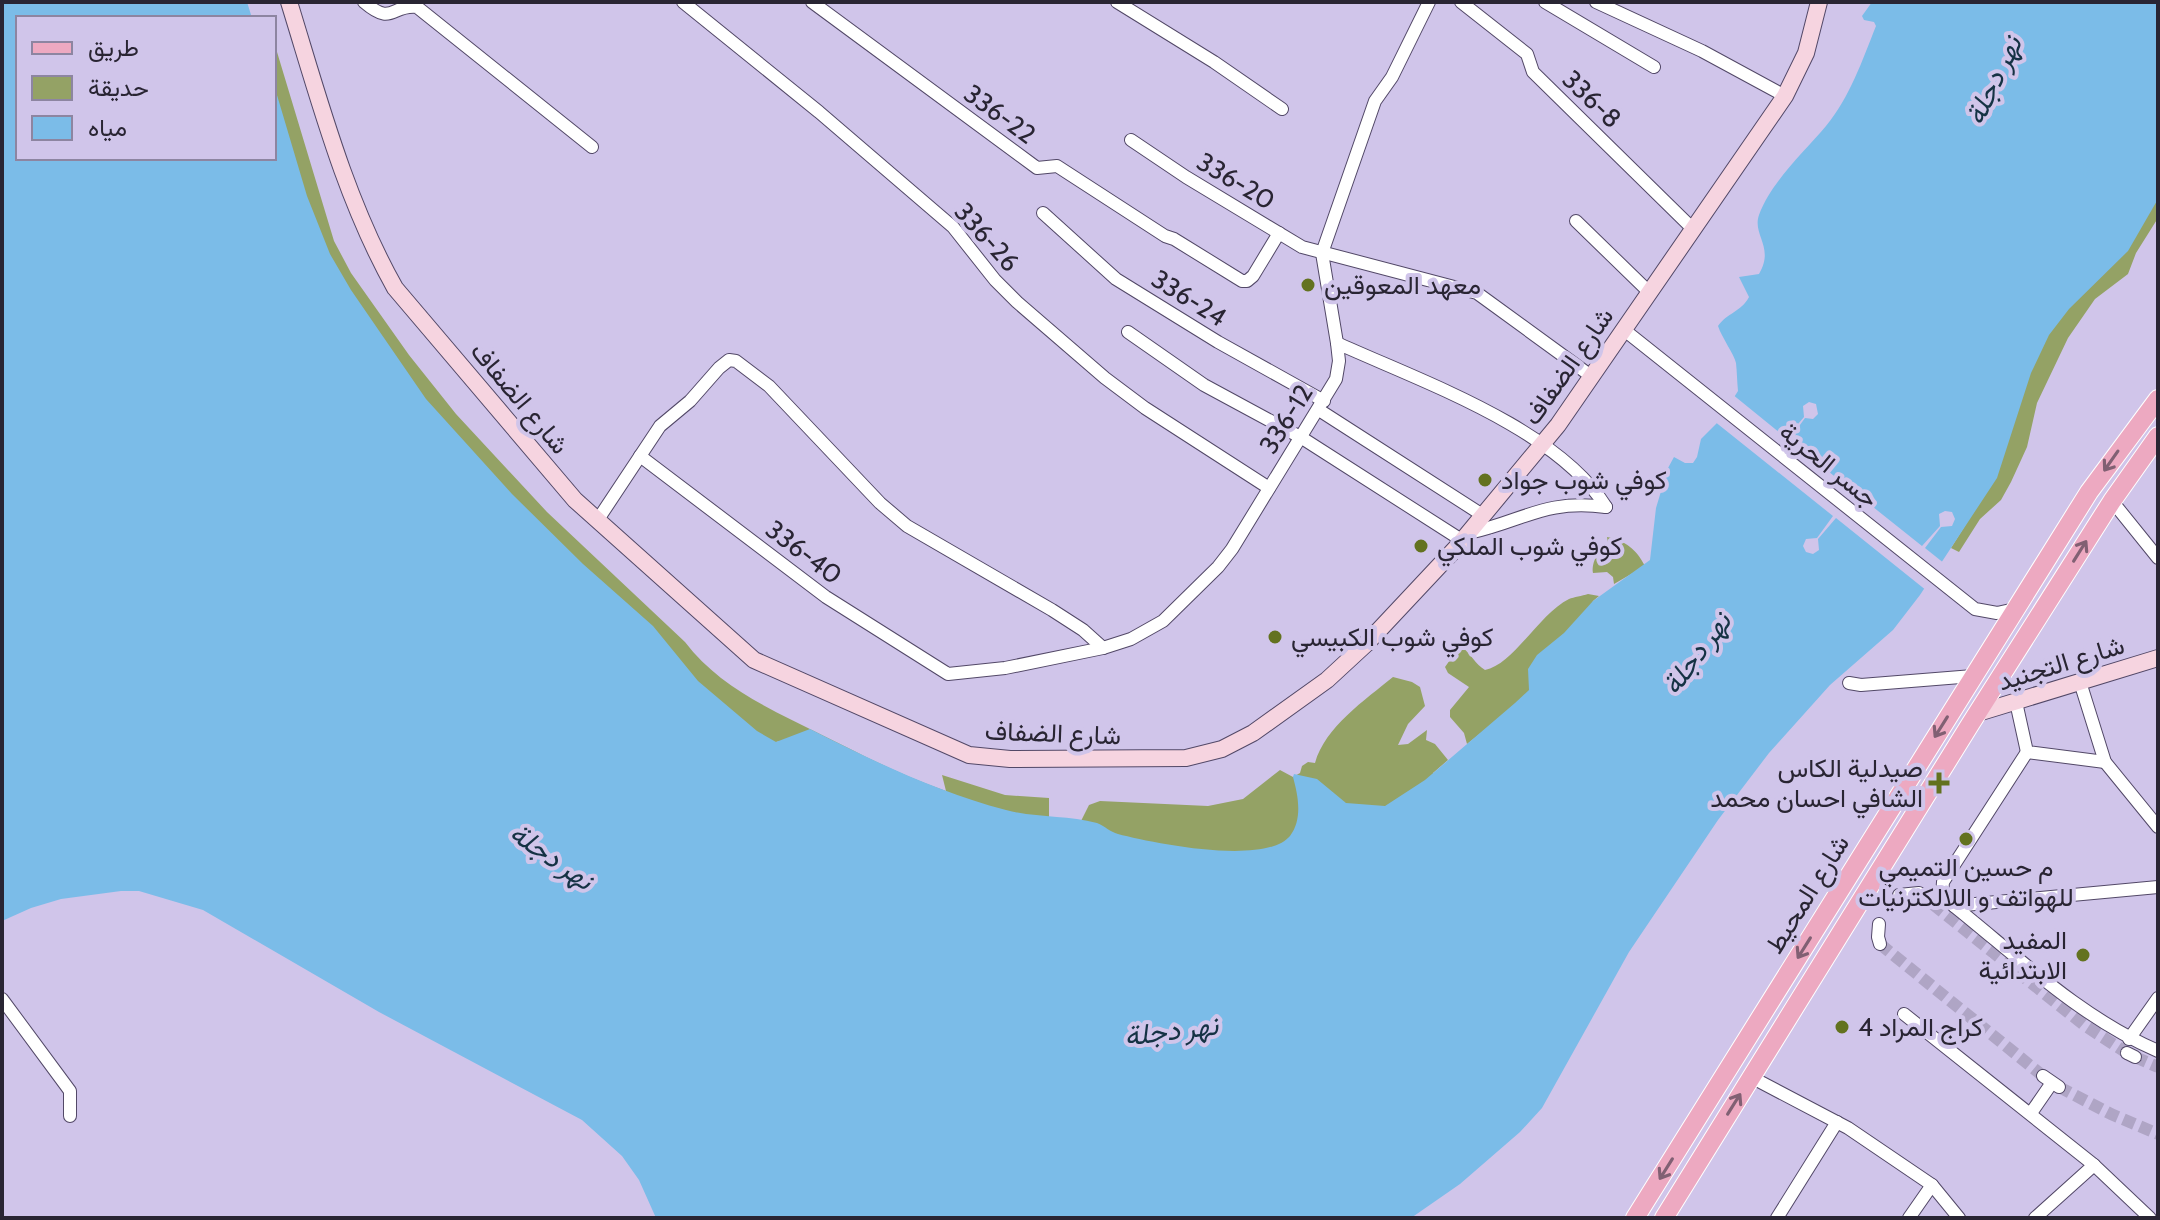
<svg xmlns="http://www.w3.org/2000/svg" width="2160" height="1220" viewBox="0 0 2160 1220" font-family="Cabin,Vazirmatn,sans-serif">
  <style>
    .green { fill: #94a265 }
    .water { fill: #7bbce8 }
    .pier { fill: #d0c5ea }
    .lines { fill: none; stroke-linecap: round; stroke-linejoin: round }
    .street-tunnel { stroke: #afa5c5; stroke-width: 12; stroke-dasharray: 12 6; stroke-linecap: butt }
    .street-casing { stroke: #524867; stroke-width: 14 }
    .secondary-casing { stroke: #524867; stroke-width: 18 }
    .primary-casing { stroke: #fff; stroke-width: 20 }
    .street { stroke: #fff; stroke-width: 12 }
    .secondary { stroke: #f6d4e0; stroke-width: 16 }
    .primary { stroke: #eda9c1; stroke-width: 18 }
    .oneway { stroke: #816073 }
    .poi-dot { fill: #63721f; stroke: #d0c5ea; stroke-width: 3 }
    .labels { text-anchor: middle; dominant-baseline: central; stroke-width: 8; stroke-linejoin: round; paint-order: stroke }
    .street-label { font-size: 26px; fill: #292533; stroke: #d0c5ea }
    .poi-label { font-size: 26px; fill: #292533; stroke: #d0c5ea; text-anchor: start }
    .water-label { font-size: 28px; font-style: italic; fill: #153244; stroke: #d0c5ea }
  </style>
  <rect width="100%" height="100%" fill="#d0c5ea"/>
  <g class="green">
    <path d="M274,42l60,199 17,32 58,82 47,59 91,98 138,130c34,45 87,68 137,93 40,20 81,41 124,56l-4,-16 63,20 44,3v26l-5,21 -259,-105 -9,2 -6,6 -157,-136 -257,-286 -82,-206z"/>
    <polygon points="2158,150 2158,218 2136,253 2128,274 2095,299 2068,338 2037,403 2027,447 2011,482 2001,500 1980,519 1959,552 1951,548 1966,524 2019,381"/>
    <path d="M1607,537c19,4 29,12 38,29l-31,18 -1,-7 -6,-5 -14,1c-2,-10 6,-25 15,-30z"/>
    <path d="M1588,594l11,2 -6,5 -19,58 -107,85 -3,-11 -14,-16v-7l19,-23 -21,-14 -3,-6 12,-17 5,-3c10,8 13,17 23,23 28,-5 55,-57 84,-71 5,-2 13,-3 19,-5z"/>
    <path d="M1393,677l19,5 8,5 5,19 -17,18 -10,21 10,-1 19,-14 -1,10 9,4 13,16 -15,13 1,14 -144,73 -194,-20 -15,-19 8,-16 11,-4 108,5 35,-7 37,-29 13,7 7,-4 2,-7 6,-4 7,1c10,-36 50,-63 78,-86z"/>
  </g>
  <path class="water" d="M2,2h245l5,16h-234v140h256v-73l33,111 23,58 21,36 75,109 86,95 71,70 70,62 45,55 59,50 19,11 34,-13c63,32 127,63 196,81 30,8 61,5 91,13 8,3 13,9 21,11 34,9 147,32 172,2 13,-17 8,-41 3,-59l1,-3 23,5 29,24 39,3 40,-26 90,-77 14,-13 -1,-21 9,-14 27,-22 29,-32 57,-41 6,-52 12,-40 6,-11 11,6h8l4,-6 4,-18 18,-18 19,-30c-1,-10 -1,-19 -2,-28 -2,-9 -14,-25 -18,-37 9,-13 23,-14 31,-29l-10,-20 20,-3c16,-27 -7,-39 0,-59 12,-33 45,-63 67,-89 24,-29 36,-65 50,-100l-2,-4 -10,-2 -2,-4 10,-14h286v197l-30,52 -59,58 -20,26 -18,38 -34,105 -77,117 -27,35 -63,55 -61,68 -51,67 -89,132 -87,156 -22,24 -60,52 -49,34h-755l-17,-38 -17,-24 -40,-36 -203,-108 -176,-102 -64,-19h-18l-60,8 -30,9 -29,13z"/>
  <polygon class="pier" points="1732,394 1786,438 1804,417 1803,406 1809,402 1816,404 1818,414 1813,419 1805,418 1789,440 1922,546 1940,526 1939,514 1945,511 1952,512 1955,519 1952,526 1941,527 1925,548 1945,564 1927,591 1836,518 1818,539 1819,550 1813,554 1806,552 1803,546 1806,539 1817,538 1833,516 1714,421 1719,408"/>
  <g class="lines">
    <g class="street-tunnel">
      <polyline points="1919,893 2084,1025 2127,1053"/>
      <polyline points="1880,944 2043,1076"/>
      <polyline points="2135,1057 2158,1067"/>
      <polyline points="2059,1087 2111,1114 2158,1134"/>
    </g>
    <defs>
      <g id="street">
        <path d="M364,2c29,25 27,2 53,5l175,140"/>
        <polyline points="683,2 819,112 953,227 995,280 1017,302 1105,378 1145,408 1269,488"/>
        <polyline points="812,2 1037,168 1057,166 1165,236 1174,239 1242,281 1247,281 1253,276 1279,233"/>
        <polyline points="1117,2 1214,62 1282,109"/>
        <polyline points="1461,2 1527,54 1533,72 1693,229"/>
        <polyline points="1545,2 1654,67"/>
        <polyline points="1596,2 1702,51 1785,96"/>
        <polyline points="1131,140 1186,177 1302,247 1477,293 1591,376"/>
        <polyline points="1043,213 1116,279 1218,342 1324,401"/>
        <polyline points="1576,221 1649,292"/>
        <polyline points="1623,329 1975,609 1997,613 2015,609"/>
        <polyline points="1128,332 1204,385 1302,438 1463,541"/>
        <path d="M1337,343c83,38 220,85 269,164"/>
        <polyline points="1319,410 1484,516"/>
        <polyline points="640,456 826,597 948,674 1005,668 1103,648 1131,639 1163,621 1218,567 1232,549 1336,379 1339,361 1337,343 1322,253 1375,101 1392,77 1429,2"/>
        <polyline points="2112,501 2158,558"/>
        <polyline points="597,521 660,426 690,401 719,368 729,360 736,361 769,386 880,503 907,526 1052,610 1083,630 1103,648"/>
        <path d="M1469,533c55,-12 75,-34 137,-26"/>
        <polyline points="2080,682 2105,762 2158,827"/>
        <polyline points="1849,683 1861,685 1973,676"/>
        <polyline points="2016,702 2027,752 2105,762"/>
        <path d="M2027,752l-84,130 -1,12 12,12c65,52 127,112 204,145"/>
        <polyline points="1899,895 1919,893"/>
        <polyline points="1954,906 2158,887"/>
        <polyline points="1879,924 1878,937 1880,944"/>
        <polyline points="2,999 70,1091 70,1116"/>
        <polyline points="1904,1014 2094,1165 2150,1218"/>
        <polyline points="2129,1039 2158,998"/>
        <polyline points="2127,1053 2135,1057"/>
        <polyline points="2043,1076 2059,1087"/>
        <polyline points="1751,1077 1848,1128 1932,1185 1959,1218"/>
        <polyline points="2031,1113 2049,1087"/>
        <polyline points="1777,1218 1837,1122"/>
        <polyline points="1909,1218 1932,1185"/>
        <polyline points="2035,1218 2094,1165"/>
      </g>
      <g id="secondary">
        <path d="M289,2c30,97 56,197 106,286l180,212 179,160 215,95 41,4 176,-1 36,-9 31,-16 74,-53 39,-36 90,-96 102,-123 227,-329 21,-43 13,-51"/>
        <polyline points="1978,713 2158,658"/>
      </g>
      <g id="primary">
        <polyline points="1635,1218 2089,492 2158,399"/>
        <polyline points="1664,1218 1971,723 2112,501 2158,436"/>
      </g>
    </defs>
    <use href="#street" class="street-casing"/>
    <use href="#secondary" class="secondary-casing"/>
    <use href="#primary" class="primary-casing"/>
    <use href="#street" class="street"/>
    <use href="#secondary" class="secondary"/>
    <use href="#primary" class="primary"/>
  </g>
  <defs><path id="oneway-shaft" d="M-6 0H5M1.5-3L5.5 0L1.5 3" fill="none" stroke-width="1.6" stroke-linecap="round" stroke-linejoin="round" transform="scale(2)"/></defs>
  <g class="oneway">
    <use href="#oneway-shaft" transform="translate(2111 461) rotate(125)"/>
    <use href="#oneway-shaft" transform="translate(2080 551) rotate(-58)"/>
    <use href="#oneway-shaft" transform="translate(1941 727) rotate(122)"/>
    <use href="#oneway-shaft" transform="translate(1804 948) rotate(122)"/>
    <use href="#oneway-shaft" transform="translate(1734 1104) rotate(-58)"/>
    <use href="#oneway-shaft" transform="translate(1666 1169) rotate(122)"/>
  </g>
  <g class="poi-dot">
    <circle cx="1308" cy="285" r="8"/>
    <circle cx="1485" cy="480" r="8"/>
    <circle cx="1421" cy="546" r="8"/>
    <circle cx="1275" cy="637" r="8"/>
    <path d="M1935 771h8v8h8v8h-8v8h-8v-8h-8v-8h8z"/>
    <circle cx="1966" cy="839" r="8"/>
    <circle cx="2083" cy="955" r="8"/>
    <circle cx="1842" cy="1027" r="8"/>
  </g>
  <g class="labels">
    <g class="street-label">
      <text transform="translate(1592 99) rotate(44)">336-8</text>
      <text transform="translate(1000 114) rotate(36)">336-22</text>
      <text transform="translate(1236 181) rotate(31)">336-20</text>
      <text transform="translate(987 237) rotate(48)">336-26</text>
      <text transform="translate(1189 298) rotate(32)">336-24</text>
      <text transform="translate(1568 366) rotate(-55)">شارع الضفاف</text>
      <text transform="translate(520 398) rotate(50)">شارع الضفاف</text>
      <text transform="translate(1286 419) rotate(-58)">336-12</text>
      <text transform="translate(1829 465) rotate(39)">جسر الحرية</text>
      <text transform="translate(804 552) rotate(37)">336-40</text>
      <text transform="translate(2061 663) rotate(-17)">شارع التجنيد</text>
      <text transform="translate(1053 733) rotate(2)">شارع الضفاف</text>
      <text transform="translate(1807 894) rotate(-58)">شارع المحيط</text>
    </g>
    <g class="poi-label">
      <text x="1324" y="285">معهد المعوقين</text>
      <text x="1501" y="480">كوفي شوب جواد</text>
      <text x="1437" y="546">كوفي شوب الملكي</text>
      <text x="1291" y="637">كوفي شوب الكبيسي</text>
      <text x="1923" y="768" text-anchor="end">صيدلية الكاس<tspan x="1923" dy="30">الشافي احسان محمد</tspan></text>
      <text x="1966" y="867" text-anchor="middle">م حسين التميمي<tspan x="1966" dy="30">للهواتف و اللالكترنيات</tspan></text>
      <text x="2067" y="940" text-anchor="end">المفيد<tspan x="2067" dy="30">الابتدائية</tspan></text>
      <text x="1858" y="1027">كراج المراد 4</text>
    </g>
    <g class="water-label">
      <text transform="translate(1993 80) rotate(-64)">نهر دجلة</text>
      <text transform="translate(1696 653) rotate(-53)">نهر دجلة</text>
      <text transform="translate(552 856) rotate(35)">نهر دجلة</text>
      <text transform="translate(1171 1030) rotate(-7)">نهر دجلة</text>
    </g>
  </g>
  <rect width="2160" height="1220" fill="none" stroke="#292533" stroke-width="8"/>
  <rect x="16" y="16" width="260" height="144" fill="#d0c5ea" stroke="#8d85a1" stroke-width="2"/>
  <rect x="32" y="42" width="40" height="12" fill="#eda9c1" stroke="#8d85a1" stroke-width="2"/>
  <text x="88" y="56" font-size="24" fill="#292533">طريق</text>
  <rect x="32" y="76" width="40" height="24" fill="#94a265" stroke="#8d85a1" stroke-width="2"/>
  <text x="88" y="96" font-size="24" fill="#292533">حديقة</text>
  <rect x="32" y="116" width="40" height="24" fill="#7bbce8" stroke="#8d85a1" stroke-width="2"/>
  <text x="88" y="136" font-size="24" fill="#292533">مياه</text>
</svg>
